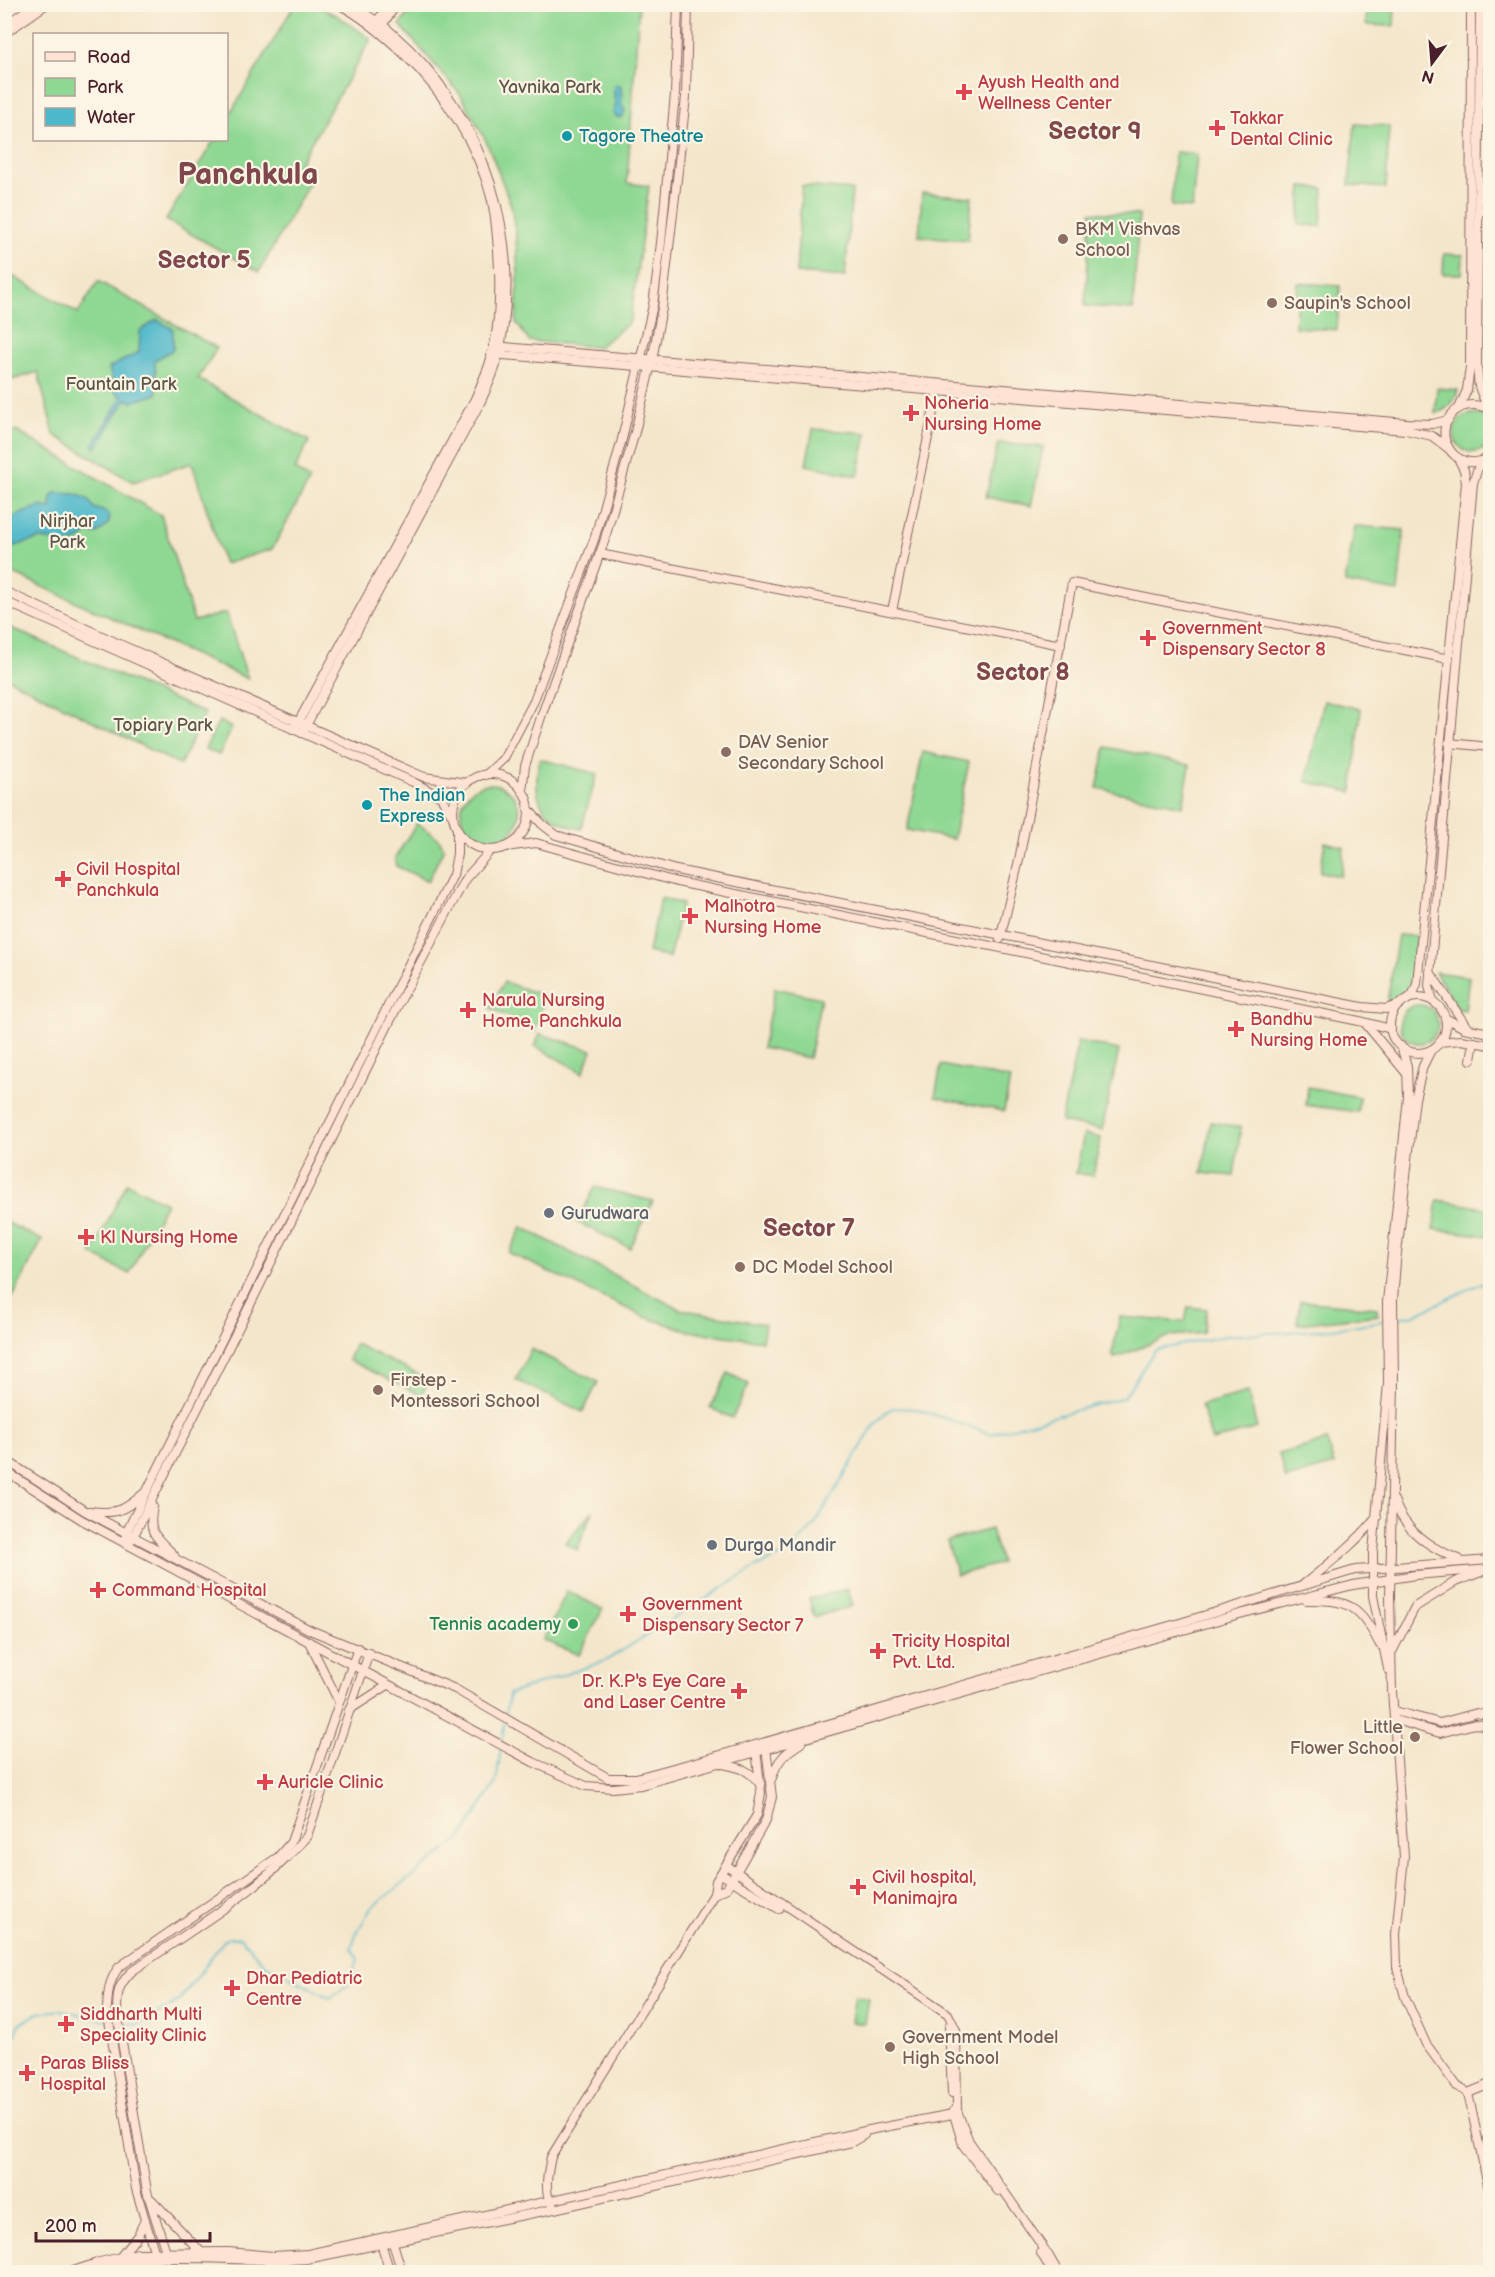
<svg xmlns="http://www.w3.org/2000/svg" width="1495" height="2277" viewBox="0 0 1495 2277" font-family="'Balsamiq Sans',sans-serif">
  <style>
    .green { fill: #8fd893; stroke: #6c7c5f; stroke-width: 1.5 }
    .water { fill: #4eb8cb; stroke: #4c6c7b; stroke-width: 1.5 }
    .lines { fill: none; stroke-linecap: round; stroke-linejoin: round }
    .stream { stroke: #4eb8cb; stroke-width: 1.5 }
    .secondary-casing { stroke: #866563; stroke-width: 10 }
    .secondary { stroke: #fee3d2; stroke-width: 8 }
    .health-dot { fill: #e0444e; stroke: #fcf5e5; stroke-width: 2 }
    .culture-dot { fill: #0f9aa8; stroke: #fcf5e5; stroke-width: 2 }
    .education-dot { fill: #8d6e63; stroke: #fcf5e5; stroke-width: 2 }
    .worship-dot { fill: #6b7280; stroke: #fcf5e5; stroke-width: 2 }
    .leisure-dot { fill: #2e9e5b; stroke: #fcf5e5; stroke-width: 2 }
    .labels { text-anchor: middle; dominant-baseline: central; stroke-width: 4.5; stroke-linejoin: round; paint-order: stroke }
    .health-label { font-size: 18px; fill: #be3a42; stroke: #fcf5e5; text-anchor: start }
    .park-label { font-size: 18px; fill: #5f564a; stroke: #fcf5e5 }
    .culture-label { font-size: 18px; fill: #0d838f; stroke: #fcf5e5; text-anchor: start }
    .education-label { font-size: 18px; fill: #785e54; stroke: #fcf5e5; text-anchor: start }
    .worship-label { font-size: 18px; fill: #5b616d; stroke: #fcf5e5; text-anchor: start }
    .leisure-label { font-size: 18px; fill: #27864d; stroke: #fcf5e5; text-anchor: end }
    .district-label { font-size: 24px; font-weight: bold; fill: #80484c; stroke: #fcf5e5 }
    .town-label { font-size: 30px; font-weight: bold; fill: #80484c; stroke: #fcf5e5 }
  </style>
  <rect width="100%" height="100%" fill="#fcf5e5"/>
  <filter id="ink" filterUnits="userSpaceOnUse"><feTurbulence type="fractalNoise" baseFrequency=".0167" numOctaves="2"/><feDisplacementMap in="SourceGraphic" scale="12" xChannelSelector="R" yChannelSelector="G"/><feConvolveMatrix kernelMatrix="1 2 1 2 8 2 1 2 1" color-interpolation-filters="sRGB"/></filter>
  <filter id="wash" filterUnits="userSpaceOnUse"><feTurbulence type="fractalNoise" baseFrequency=".008" numOctaves="4" result="noise"/><feDisplacementMap in="SourceGraphic" scale="24" xChannelSelector="R" yChannelSelector="G"/><feGaussianBlur stdDeviation="1.35" result="paint"/><feColorMatrix in="noise" values="0 0 0 0 0 0 0 0 0 0 0 0 0 0 0 0 0 1.4 0 .05"/><feComposite in="paint" operator="in"/></filter>
  <g filter="url(#wash)">
    <rect width="100%" height="100%" fill="#f4e6cb"/>
    <g class="green">
      <polygon points="295,4 314,5 336,15 371,39 297,167 312,178 259,272 166,220 214,140 226,140 227,119"/>
      <polygon points="414,5 639,5 627,183 649,186 630,322 598,347 529,341 516,322 518,275 516,236 511,205 497,168 486,141 460,94 400,25"/>
      <polygon points="1367,5 1395,5 1394,26 1366,25"/>
      <polygon points="1355,124 1389,126 1386,188 1349,185"/>
      <polygon points="1175,152 1197,154 1192,208 1171,206"/>
      <polygon points="802,186 852,190 845,277 796,273"/>
      <polygon points="1302,187 1324,189 1321,226 1299,225"/>
      <polygon points="922,193 972,197 968,240 919,236"/>
      <polygon points="1091,212 1139,215 1133,310 1085,306"/>
      <polygon points="1444,254 1463,255 1462,274 1443,274"/>
      <polygon points="5,272 78,313 98,281 217,348 198,379 309,441 295,470 310,480 272,549 224,564 192,463 133,482 54,435 38,372 5,382"/>
      <polygon points="1298,283 1340,286 1337,330 1295,327"/>
      <path d="M1437,388l21,2c-3,12 -11,20 -23,24z"/>
      <circle cx="1473" cy="433" r="19"/>
      <polygon points="813,429 867,433 858,476 806,465"/>
      <polygon points="16,431 161,515 194,621 226,613 248,679 5,570 5,434"/>
      <polygon points="998,443 1043,447 1031,506 986,497"/>
      <polygon points="1355,526 1404,530 1398,592 1345,583"/>
      <polygon points="4,625 205,713 180,765 5,677"/>
      <polygon points="1324,701 1361,709 1352,792 1306,782"/>
      <polygon points="219,721 232,728 219,755 205,749"/>
      <polygon points="1106,747 1190,765 1183,806 1097,788"/>
      <polygon points="923,752 969,762 953,839 907,830"/>
      <path d="M540,759l57,15 -16,55c-7,-2 -16,-4 -23,-8 -24,-14 -24,-38 -18,-62z"/>
      <circle cx="490" cy="813" r="29"/>
      <polygon points="417,823 438,838 444,848 428,881 396,866 395,858"/>
      <polygon points="1325,842 1344,847 1341,876 1320,872"/>
      <polygon points="661,898 682,904 669,958 648,952"/>
      <path d="M1398,935l19,1c-3,26 0,58 -30,67z"/>
      <polygon points="1435,972 1469,977 1465,1010 1458,1009"/>
      <polygon points="504,982 545,996 535,1031 490,1008"/>
      <polygon points="775,988 821,998 809,1058 762,1048"/>
      <circle cx="1419" cy="1024" r="19"/>
      <polygon points="540,1034 592,1050 583,1073 535,1046"/>
      <polygon points="1078,1041 1119,1050 1102,1130 1061,1122"/>
      <polygon points="941,1065 1010,1079 1004,1111 935,1097"/>
      <polygon points="1308,1087 1359,1097 1358,1112 1306,1105"/>
      <polygon points="1211,1122 1241,1127 1234,1176 1202,1173"/>
      <polygon points="1084,1134 1101,1138 1093,1176 1076,1173"/>
      <polygon points="127,1183 166,1203 129,1274 91,1254"/>
      <polygon points="595,1187 653,1201 630,1248 577,1222"/>
      <polygon points="1438,1200 1490,1209 1488,1236 1434,1229"/>
      <polygon points="4,1221 42,1240 13,1297 5,1290"/>
      <polygon points="522,1227 679,1309 765,1324 762,1341 689,1331 645,1317 509,1253"/>
      <polygon points="1300,1301 1377,1308 1378,1315 1297,1324"/>
      <polygon points="1188,1307 1207,1309 1203,1333 1170,1336 1114,1358 1112,1354 1120,1317 1185,1322"/>
      <polygon points="355,1344 429,1380 421,1395 348,1360"/>
      <polygon points="531,1349 598,1382 583,1412 516,1380"/>
      <polygon points="728,1373 749,1384 732,1418 710,1408"/>
      <polygon points="1248,1392 1257,1428 1212,1441 1201,1405"/>
      <polygon points="1327,1441 1334,1465 1286,1479 1279,1454"/>
      <polygon points="593,1511 577,1550 565,1543"/>
      <polygon points="991,1529 1001,1563 957,1575 947,1541"/>
      <polygon points="848,1589 853,1606 814,1617 809,1599"/>
      <polygon points="567,1591 603,1609 579,1655 543,1640"/>
      <polygon points="855,1996 869,1999 865,2024 851,2022"/>
    </g>
    <g class="water">
      <polygon points="618,84 621,86 622,105 625,110 623,116 620,118 615,116 613,113 616,102 614,98 614,85"/>
      <polygon points="157,320 173,329 173,350 155,360 157,394 132,402 126,399 96,448 93,446 122,396 116,393 109,368 139,352 140,331"/>
      <path d="M54,493l22,1 12,5 6,9 14,5c5,10 -4,15 -11,21l-9,-1 -10,8 -19,3 -9,-4 -11,-1 -31,9 -3,-1v-27l35,-14 11,2v-11z"/>
    </g>
    <g class="lines">
      <g class="stream">
        <polyline points="1396,1318 1412,1316 1490,1279"/>
        <polyline points="506,1714 509,1694 607,1660 756,1567 790,1552 815,1524 876,1422 892,1408 917,1409 991,1434 1124,1397 1155,1350 1225,1336 1333,1329 1383,1321"/>
        <polyline points="502,1740 505,1721"/>
        <polyline points="121,2022 136,2024 147,2020 180,2000 225,1939 240,1937 264,1964 330,1998 349,1984 358,1959 351,1948 357,1932 371,1908 461,1838 496,1782 501,1748"/>
        <polyline points="4,2061 20,2024 38,2013 61,2010 107,2020"/>
      </g>
    </g>
  </g>
  <g filter="url(#ink)">
    <g class="lines">
      <defs>
        <g id="secondary">
          <polyline points="1480,4 1477,367 1479,387 1488,409"/>
          <polyline points="375,24 389,4"/>
          <polyline points="4,26 35,4"/>
          <polyline points="380,28 397,4"/>
          <polyline points="4,34 47,4"/>
          <polyline points="1479,211 1490,211"/>
          <polyline points="493,346 1407,423 1432,424 1448,420"/>
          <polyline points="491,354 1406,430 1432,436 1449,449"/>
          <polyline points="1459,408 1467,390 1470,367 1471,4"/>
          <path d="M1489,409c-9,-4 -18,-6 -27,-2 -37,17 -10,72 28,50"/>
          <polyline points="600,554 1061,645"/>
          <polyline points="4,591 126,647 424,777 467,783"/>
          <polyline points="4,601 413,782 441,797 453,817"/>
          <polyline points="892,611 938,389"/>
          <path d="M294,730l181,-331c5,-12 10,-23 14,-34 10,-31 11,-64 10,-95 -1,-23 -2,-46 -7,-69 -13,-55 -48,-109 -88,-147 -19,-18 -42,-38 -66,-50"/>
          <path d="M302,733l178,-330c6,-13 12,-25 16,-38 32,-120 -11,-252 -104,-332 -12,-11 -28,-19 -41,-29"/>
          <polyline points="1449,743 1490,747"/>
          <circle cx="491" cy="812" r="38"/>
          <polyline points="486,775 504,758 533,703 595,537 622,439 653,305 661,243 675,94 678,4"/>
          <polyline points="522,791 525,766 542,714 604,542 635,432 652,360 662,308 679,162 686,97 688,4"/>
          <polyline points="528,809 542,824 556,835 676,870 1362,1007 1386,1009 1400,1004"/>
          <polyline points="505,847 536,843 677,882 1364,1022 1391,1029"/>
          <polyline points="1000,939 1019,860 1072,583 1449,659"/>
          <polyline points="1430,972 1468,1029"/>
          <circle cx="1418" cy="1025" r="28"/>
          <polyline points="1407,1000 1413,994 1417,984 1466,483 1464,470 1458,458"/>
          <polyline points="1433,1001 1429,986 1473,483 1480,462"/>
          <polyline points="1445,1018 1464,1028 1490,1033"/>
          <polyline points="1365,1023 1407,1074"/>
          <polyline points="1440,1042 1461,1040 1490,1045"/>
          <polyline points="1431,1050 1423,1066 1415,1099 1396,1262 1393,1300 1394,1382 1390,1598 1392,1691 1404,1857 1396,1934 1397,1967 1405,1997 1426,2044 1457,2086 1468,2093 1490,2195"/>
          <polyline points="1471,1060 1474,1042"/>
          <polyline points="4,1459 85,1511 310,1630 455,1689 608,1778 636,1778 703,1760 1183,1622 1355,1570 1490,1560"/>
          <polyline points="4,1470 82,1520 533,1762 586,1786 613,1788 641,1785 1236,1615 1353,1585 1415,1575 1490,1569"/>
          <path d="M1394,1500c10,31 35,48 65,59"/>
          <path d="M153,1507c-6,26 3,30 21,48"/>
          <path d="M89,1511c26,3 34,1 54,-17"/>
          <polyline points="126,1538 126,1533 453,875 457,854 457,830"/>
          <polyline points="132,1539 253,1299 397,1007 465,879 491,850"/>
          <path d="M1304,1584c26,-21 52,-41 73,-67"/>
          <path d="M1306,1600c45,0 53,5 74,45"/>
          <polyline points="309,1642 339,1702"/>
          <polyline points="1393,1650 1415,1607 1455,1582 1481,1572"/>
          <polyline points="1388,1669 1373,1596 1373,1552 1388,1383 1387,1302 1408,1097 1407,1066 1401,1046"/>
          <polyline points="349,1710 388,1685"/>
          <polyline points="1394,1711 1440,1723 1477,1713 1490,1716"/>
          <polyline points="1395,1720 1440,1733 1475,1724 1490,1726"/>
          <path d="M722,1764c20,4 26,5 39,21"/>
          <path d="M772,1778c5,-18 13,-25 29,-35"/>
          <polyline points="726,1865 948,2014 956,2030 957,2111 969,2141 1047,2253 1058,2272"/>
          <polyline points="721,1874 779,1909"/>
          <polyline points="714,1894 727,1888 766,1820 772,1797 766,1747"/>
          <polyline points="949,2026 952,2093"/>
          <polyline points="1468,2093 1490,2084"/>
          <polyline points="953,2111 963,2145 998,2191"/>
          <polyline points="152,2200 200,2251"/>
          <path d="M552,2205c-9,-13 -4,-33 -1,-48l163,-263 2,-13 41,-66 4,-22 -5,-43"/>
          <polyline points="380,2240 390,2272"/>
          <polyline points="392,2240 402,2272"/>
          <polyline points="1041,2253 1052,2272"/>
          <path d="M155,2254l-19,-65 -29,-181c1,-16 2,-28 12,-41l159,-110 13,-15 67,-194"/>
          <path d="M167,2255l-20,-64 -30,-179c0,-20 1,-26 14,-40 57,-41 131,-82 176,-136l62,-183"/>
          <polyline points="121,2256 138,2235 145,2220"/>
          <polyline points="70,2272 100,2262 138,2253 228,2252 273,2256 308,2254 874,2129 958,2113"/>
          <path d="M90,2272c70,-26 145,-7 217,-13l247,-50 298,-67 12,-7"/>
        </g>
      </defs>
      <use href="#secondary" class="secondary-casing"/>
      <use href="#secondary" class="secondary"/>
    </g>
  </g>
  <g class="health-dot">
    <path d="M961 83h6v6h6v6h-6v6h-6v-6h-6v-6h6z"/>
    <path d="M1214 119h6v6h6v6h-6v6h-6v-6h-6v-6h6z"/>
    <path d="M908 404h6v6h6v6h-6v6h-6v-6h-6v-6h6z"/>
    <path d="M1145 629h6v6h6v6h-6v6h-6v-6h-6v-6h6z"/>
    <path d="M60 870h6v6h6v6h-6v6h-6v-6h-6v-6h6z"/>
    <path d="M687 907h6v6h6v6h-6v6h-6v-6h-6v-6h6z"/>
    <path d="M465 1001h6v6h6v6h-6v6h-6v-6h-6v-6h6z"/>
    <path d="M1233 1020h6v6h6v6h-6v6h-6v-6h-6v-6h6z"/>
    <path d="M83 1228h6v6h6v6h-6v6h-6v-6h-6v-6h6z"/>
    <path d="M95 1581h6v6h6v6h-6v6h-6v-6h-6v-6h6z"/>
    <path d="M625 1605h6v6h6v6h-6v6h-6v-6h-6v-6h6z"/>
    <path d="M875 1642h6v6h6v6h-6v6h-6v-6h-6v-6h6z"/>
    <path d="M736 1682h6v6h6v6h-6v6h-6v-6h-6v-6h6z"/>
    <path d="M262 1773h6v6h6v6h-6v6h-6v-6h-6v-6h6z"/>
    <path d="M855 1878h6v6h6v6h-6v6h-6v-6h-6v-6h6z"/>
    <path d="M229 1979h6v6h6v6h-6v6h-6v-6h-6v-6h6z"/>
    <path d="M63 2015h6v6h6v6h-6v6h-6v-6h-6v-6h6z"/>
    <path d="M24 2064h6v6h6v6h-6v6h-6v-6h-6v-6h6z"/>
  </g>
  <g class="culture-dot">
    <circle cx="567" cy="136" r="6"/>
    <circle cx="367" cy="805" r="6"/>
  </g>
  <g class="education-dot">
    <circle cx="1063" cy="239" r="6"/>
    <circle cx="1272" cy="303" r="6"/>
    <circle cx="726" cy="752" r="6"/>
    <circle cx="740" cy="1267" r="6"/>
    <circle cx="378" cy="1390" r="6"/>
    <circle cx="1415" cy="1737" r="6"/>
    <circle cx="890" cy="2047" r="6"/>
  </g>
  <g class="worship-dot">
    <circle cx="549" cy="1213" r="6"/>
    <circle cx="712" cy="1545" r="6"/>
  </g>
  <circle class="leisure-dot" cx="573" cy="1624" r="6"/>
  <g class="labels">
    <g class="health-label">
      <text x="978" y="82">Ayush Health and<tspan x="978" dy="21">Wellness Center</tspan></text>
      <text x="1230" y="118">Takkar<tspan x="1230" dy="21">Dental Clinic</tspan></text>
      <text x="924" y="403">Noheria<tspan x="924" dy="21">Nursing Home</tspan></text>
      <text x="1162" y="628">Government<tspan x="1162" dy="21">Dispensary Sector 8</tspan></text>
      <text x="76" y="869">Civil Hospital<tspan x="76" dy="21">Panchkula</tspan></text>
      <text x="704" y="906">Malhotra<tspan x="704" dy="21">Nursing Home</tspan></text>
      <text x="482" y="1000">Narula Nursing<tspan x="482" dy="21">Home, Panchkula</tspan></text>
      <text x="1250" y="1019">Bandhu<tspan x="1250" dy="21">Nursing Home</tspan></text>
      <text x="100" y="1237">Kl Nursing Home</text>
      <text x="112" y="1590">Command Hospital</text>
      <text x="642" y="1604">Government<tspan x="642" dy="21">Dispensary Sector 7</tspan></text>
      <text x="892" y="1641">Tricity Hospital<tspan x="892" dy="21">Pvt. Ltd.</tspan></text>
      <text x="726" y="1681" text-anchor="end">Dr. K.P's Eye Care<tspan x="726" dy="21">and Laser Centre</tspan></text>
      <text x="278" y="1782">Auricle Clinic</text>
      <text x="872" y="1877">Civil hospital,<tspan x="872" dy="21">Manimajra</tspan></text>
      <text x="246" y="1978">Dhar Pediatric<tspan x="246" dy="21">Centre</tspan></text>
      <text x="80" y="2014">Siddharth Multi<tspan x="80" dy="21">Speciality Clinic</tspan></text>
      <text x="40" y="2063">Paras Bliss<tspan x="40" dy="21">Hospital</tspan></text>
    </g>
    <g class="park-label">
      <text x="550" y="87">Yavnika Park</text>
      <text x="121" y="384">Fountain Park</text>
      <text x="67" y="521">Nirjhar<tspan x="67" dy="21">Park</tspan></text>
      <text x="163" y="725">Topiary Park</text>
    </g>
    <g class="culture-label">
      <text x="579" y="136">Tagore Theatre</text>
      <text x="379" y="795">The Indian<tspan x="379" dy="21">Express</tspan></text>
    </g>
    <g class="education-label">
      <text x="1075" y="229">BKM Vishvas<tspan x="1075" dy="21">School</tspan></text>
      <text x="1284" y="303">Saupin's School</text>
      <text x="738" y="742">DAV Senior<tspan x="738" dy="21">Secondary School</tspan></text>
      <text x="752" y="1267">DC Model School</text>
      <text x="390" y="1380">Firstep -<tspan x="390" dy="21">Montessori School</tspan></text>
      <text x="1403" y="1727" text-anchor="end">Little<tspan x="1403" dy="21">Flower School</tspan></text>
      <text x="902" y="2037">Government Model<tspan x="902" dy="21">High School</tspan></text>
    </g>
    <g class="worship-label">
      <text x="561" y="1213">Gurudwara</text>
      <text x="724" y="1545">Durga Mandir</text>
    </g>
    <g class="leisure-label">
      <text x="561" y="1624">Tennis academy</text>
    </g>
    <g class="district-label">
      <text x="1095" y="131">Sector 9</text>
      <text x="204" y="260">Sector 5</text>
      <text x="1023" y="672">Sector 8</text>
      <text x="809" y="1228">Sector 7</text>
    </g>
    <g class="town-label">
      <text x="248" y="175">Panchkula</text>
    </g>
  </g>
  <rect width="1495" height="2277" fill="none" stroke="#fcf5e5" stroke-width="24"/>
  <rect x="33" y="33" width="195" height="108" fill="#fcf5e5" stroke="#b59f9b" stroke-width="1.5"/>
  <rect x="45" y="52" width="30" height="9" fill="#fee3d2" stroke="#b59f9b" stroke-width="1.5"/>
  <text x="87" y="63" font-size="18" fill="#4a1f2b">Road</text>
  <rect x="45" y="78" width="30" height="18" fill="#8fd893" stroke="#b59f9b" stroke-width="1.5"/>
  <text x="87" y="93" font-size="18" fill="#4a1f2b">Park</text>
  <rect x="45" y="108" width="30" height="18" fill="#4eb8cb" stroke="#b59f9b" stroke-width="1.5"/>
  <text x="87" y="123" font-size="18" fill="#4a1f2b">Water</text>
  <g transform="translate(1432 63) rotate(196)" stroke="#fcf5e5" stroke-width="4.5" paint-order="stroke">
  <path d="M0-4.5L10 22L0 15L-10 22Z" fill="#4a1f2b"/>
  <text y="-9" font-size="16" font-weight="bold" text-anchor="middle" fill="#4a1f2b">N</text>
  </g>
  <path d="M36 2232v9h174v-9" fill="none" stroke="#4a1f2b" stroke-width="3"/>
  <text x="45" y="2232" font-size="18" fill="#4a1f2b" stroke="#fcf5e5" stroke-width="4.5" paint-order="stroke">200 m</text>
</svg>
